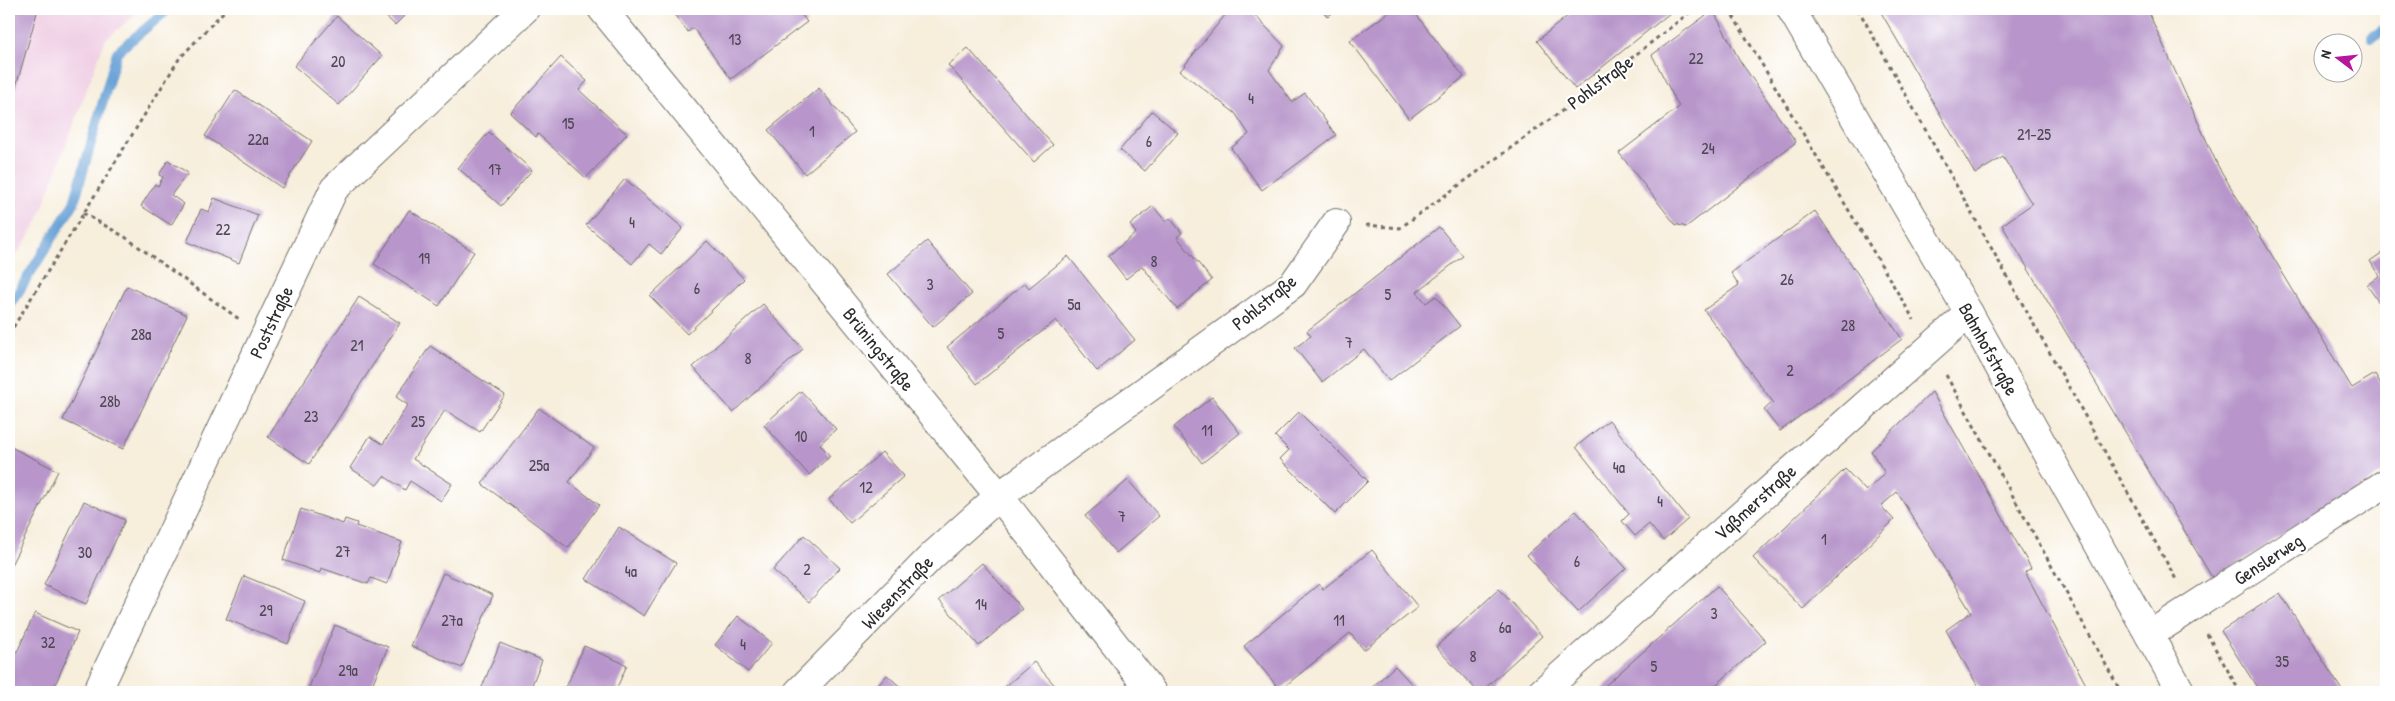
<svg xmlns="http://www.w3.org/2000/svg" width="2395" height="701" viewBox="0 0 2395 701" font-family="'Patrick Hand',sans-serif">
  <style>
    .built { fill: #f0d0e5 }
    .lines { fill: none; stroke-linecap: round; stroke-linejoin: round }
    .stream { stroke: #659fd4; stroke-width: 10 }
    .building { fill: #b896cb }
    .street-casing { stroke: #726f69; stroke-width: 30 }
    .path { stroke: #726f69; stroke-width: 3; stroke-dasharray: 4 4; stroke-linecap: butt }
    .street { stroke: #fff; stroke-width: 28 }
    .labels { text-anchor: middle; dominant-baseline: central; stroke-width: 4.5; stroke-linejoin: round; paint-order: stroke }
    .number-label { font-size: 16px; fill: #4e4653 }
    .street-label { font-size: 19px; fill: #2b2b2b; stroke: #fff }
  </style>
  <rect width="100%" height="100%" fill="#fff"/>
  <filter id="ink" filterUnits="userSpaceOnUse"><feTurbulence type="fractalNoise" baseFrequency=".02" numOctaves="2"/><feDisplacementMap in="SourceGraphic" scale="10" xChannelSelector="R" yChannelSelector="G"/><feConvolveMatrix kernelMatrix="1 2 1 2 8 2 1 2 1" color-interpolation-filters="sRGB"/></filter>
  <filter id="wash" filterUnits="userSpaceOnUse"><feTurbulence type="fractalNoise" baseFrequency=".0096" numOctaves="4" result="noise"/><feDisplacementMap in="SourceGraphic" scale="20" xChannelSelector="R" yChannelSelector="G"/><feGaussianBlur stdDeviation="1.12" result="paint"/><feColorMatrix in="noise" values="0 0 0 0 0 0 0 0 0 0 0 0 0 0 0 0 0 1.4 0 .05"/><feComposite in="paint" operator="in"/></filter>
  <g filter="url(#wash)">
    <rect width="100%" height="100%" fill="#f7eedc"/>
    <polygon class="built" points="9,9 142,9 105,40 37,223 9,267"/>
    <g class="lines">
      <g class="stream">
        <polyline points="2372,37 2386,28"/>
        <polyline points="9,307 74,203 117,52 169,9"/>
      </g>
    </g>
    <g id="blocks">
      <g class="building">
        <polygon points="9,9 38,9 9,111"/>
        <polygon points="378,9 411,9 395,25"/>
        <polygon points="670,9 797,9 807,22 731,79 693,28 688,32"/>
        <polygon points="1230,9 1249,9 1284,46 1269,70 1292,102 1305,93 1336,135 1262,190 1231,148 1249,134 1235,113 1180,71"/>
        <polygon points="1321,9 1336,9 1328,17"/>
        <polygon points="1393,9 1412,9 1464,77 1409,119 1350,41"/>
        <polygon points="1576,9 1675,9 1575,89 1537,41"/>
        <polygon points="1879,9 2147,9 2218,166 2352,388 2375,374 2386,392 2386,471 2213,579 2002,225 2032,204 2003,157 1975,174"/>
        <polygon points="1713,10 1740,61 1796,142 1686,227 1675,224 1619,153 1679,107 1652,55"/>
        <polygon points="337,16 382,56 339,105 294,66"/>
        <polygon points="968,48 1053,145 1034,162 948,65"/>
        <polygon points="561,57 587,81 579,90 627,134 586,178 538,134 536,137 510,113"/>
        <polygon points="819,88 855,132 805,174 768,130"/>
        <polygon points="235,90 312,141 282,188 205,136"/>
        <polygon points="1152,111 1178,133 1145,171 1120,150"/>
        <polygon points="489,132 532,170 501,206 458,168"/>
        <polygon points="168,160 188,173 171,195 184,204 171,225 141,206 155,184 158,186 163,177 159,175"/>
        <polygon points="625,179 683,228 661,254 649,244 632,264 586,225"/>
        <polygon points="214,198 258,215 239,263 187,242 201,209 209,212"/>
        <polygon points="1153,206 1166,222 1170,218 1182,233 1177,237 1212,280 1177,309 1142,266 1126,279 1108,256 1136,233 1130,225"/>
        <polygon points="409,210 474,252 439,306 374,264"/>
        <polygon points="1815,211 1902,339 1780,431 1764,410 1773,402 1704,310 1739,285 1731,273"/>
        <polygon points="1439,227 1463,256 1417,292 1426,303 1436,296 1460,326 1389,381 1364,349 1322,382 1295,348 1311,336 1307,331"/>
        <polygon points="707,241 744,279 687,334 650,296"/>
        <polygon points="927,241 972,294 933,327 888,274"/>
        <polygon points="2386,250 2386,298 2379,303 2367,285 2379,276 2370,261"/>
        <polygon points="1068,256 1135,340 1097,371 1056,320 977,384 947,347 1025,283 1029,288"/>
        <polygon points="127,286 187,315 123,449 63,420"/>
        <polygon points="359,297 400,323 309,464 268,437"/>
        <polygon points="763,304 803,349 733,412 693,367"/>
        <polygon points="430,346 505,395 480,432 445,410 413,459 452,484 441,501 410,481 405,490 384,476 377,485 350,468 370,436 383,444 408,405 396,397"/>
        <polygon points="801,391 836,429 820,444 830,456 809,475 764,425"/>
        <polygon points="1932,392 2031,568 2025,572 2090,692 1981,692 1946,630 1971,612 1897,492 1881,506 1894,520 1803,609 1753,558 1845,469 1866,491 1885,473 1871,451"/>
        <polygon points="1212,397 1240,433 1202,463 1174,427"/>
        <polygon points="539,408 594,448 569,482 599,505 568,548 482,484"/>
        <polygon points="1299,412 1368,481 1335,514 1280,459 1289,450 1275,436"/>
        <polygon points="1609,420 1688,519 1663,541 1649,524 1635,536 1622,521 1629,514 1576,447"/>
        <polygon points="9,446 58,471 9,569"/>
        <polygon points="882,452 904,476 850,523 829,499"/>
        <polygon points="1128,480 1159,516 1116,553 1085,516"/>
        <polygon points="84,501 125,520 86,604 44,585"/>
        <polygon points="301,509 343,524 345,519 357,523 356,526 402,542 387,584 371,578 368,584 321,568 320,573 283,560"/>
        <polygon points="1576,511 1626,568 1578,612 1527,555"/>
        <polygon points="619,527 676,563 644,616 586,579"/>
        <polygon points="804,535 840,568 809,602 773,570"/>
        <polygon points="1372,550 1418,607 1364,650 1350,633 1280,690 1244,646 1319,584 1323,589"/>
        <polygon points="982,563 1022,609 979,646 939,600"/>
        <polygon points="443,573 493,595 462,668 411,646"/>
        <polygon points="244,576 305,601 288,644 226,619"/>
        <polygon points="1717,586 1766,641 1708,692 1598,692"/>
        <polygon points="1499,589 1542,636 1481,692 1478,692 1436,647"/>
        <polygon points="2280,593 2343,692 2260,692 2221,631"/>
        <polygon points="35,613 78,632 52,692 9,692 9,648 17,652"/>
        <polygon points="738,616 772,643 748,672 715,645"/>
        <polygon points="335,625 388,647 369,692 307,692"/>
        <polygon points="500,643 542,660 529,692 480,692"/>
        <polygon points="584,646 627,665 615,692 564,692"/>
        <polygon points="1034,662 1061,692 999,692"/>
        <polygon points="1395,666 1419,692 1367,692"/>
        <polygon points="887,675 906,692 872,692"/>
      </g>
    </g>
  </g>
  <g filter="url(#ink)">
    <use href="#blocks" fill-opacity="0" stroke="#726f69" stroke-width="1"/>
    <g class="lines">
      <defs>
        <g id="street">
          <polyline points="602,9 999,496 1152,692"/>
          <polyline points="1791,9 1969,313 2181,692"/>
          <polyline points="2149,635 2386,483"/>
          <polyline points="97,692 334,189 525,9"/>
          <polyline points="798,692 933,555 999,496 1293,284 1336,223"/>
          <polyline points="1542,692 1969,313"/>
        </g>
      </defs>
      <use href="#street" class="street-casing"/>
      <g class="path">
        <polyline points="1729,9 1914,320"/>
        <polyline points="1858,9 2177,581"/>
        <polyline points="83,213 125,237 239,319"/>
        <polyline points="1366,225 1400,228 1588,92 1694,9"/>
        <polyline points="9,334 179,59 226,9"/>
        <polyline points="1946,375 2121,692"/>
        <polyline points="2207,634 2240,692"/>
      </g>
      <use href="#street" class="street"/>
    </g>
  </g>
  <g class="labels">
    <g class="number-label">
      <text x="735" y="39">13</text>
      <text x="1696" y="58">22</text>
      <text x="338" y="61">20</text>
      <text x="1251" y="98">4</text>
      <text x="568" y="123">15</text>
      <text x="812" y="131">1</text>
      <text x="2034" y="134">21-25</text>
      <text x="258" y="139">22a</text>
      <text x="1149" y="141">6</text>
      <text x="1708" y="148">24</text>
      <text x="495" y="169">17</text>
      <text x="632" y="222">4</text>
      <text x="223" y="229">22</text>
      <text x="424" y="258">19</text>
      <text x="1154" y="261">8</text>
      <text x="1787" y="279">26</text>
      <text x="930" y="284">3</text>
      <text x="697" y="288">6</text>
      <text x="1388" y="294">5</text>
      <text x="1074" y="304">5a</text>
      <text x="1848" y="325">28</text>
      <text x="1001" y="333">5</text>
      <text x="141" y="334">28a</text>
      <text x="1349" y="342">7</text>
      <text x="357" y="345">21</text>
      <text x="748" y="358">8</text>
      <text x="1790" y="370">2</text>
      <text x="110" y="401">28b</text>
      <text x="311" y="416">23</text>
      <text x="418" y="421">25</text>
      <text x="1207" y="430">11</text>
      <text x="801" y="436">10</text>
      <text x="539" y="465">25a</text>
      <text x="1619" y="467">4a</text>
      <text x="866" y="487">12</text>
      <text x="1660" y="501">4</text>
      <text x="1122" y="516">7</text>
      <text x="1824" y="539">1</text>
      <text x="343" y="551">27</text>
      <text x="85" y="552">30</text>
      <text x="1577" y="561">6</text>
      <text x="807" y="569">2</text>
      <text x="631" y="571">4a</text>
      <text x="981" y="604">14</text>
      <text x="266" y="610">29</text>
      <text x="1714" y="613">3</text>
      <text x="452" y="620">27a</text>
      <text x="1339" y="620">11</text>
      <text x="1505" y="627">6a</text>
      <text x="48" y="642">32</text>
      <text x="743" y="644">4</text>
      <text x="1473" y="656">8</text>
      <text x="2282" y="661">35</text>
      <text x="1654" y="666">5</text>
      <text x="348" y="670">29a</text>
    </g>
    <g class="street-label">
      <text transform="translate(1600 82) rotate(-37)">Pohlstraße</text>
      <text transform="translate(1264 302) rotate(-39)">Pohlstraße</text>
      <text transform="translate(271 322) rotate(-65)">Poststraße</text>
      <text transform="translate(879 349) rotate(51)">Brüningstraße</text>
      <text transform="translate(1989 349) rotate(61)">Bahnhofstraße</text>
      <text transform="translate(1755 502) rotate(-42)">Vaßmerstraße</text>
      <text transform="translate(2268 559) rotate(-33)">Genslerweg</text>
      <text transform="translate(897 592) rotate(-46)">Wiesenstraße</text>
    </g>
  </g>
  <rect width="2395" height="701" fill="none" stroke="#fff" stroke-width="30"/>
  <g transform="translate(2338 58) rotate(286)"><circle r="24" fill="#ffffff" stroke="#aaaaaa"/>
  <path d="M0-4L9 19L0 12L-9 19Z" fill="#b5179e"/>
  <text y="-8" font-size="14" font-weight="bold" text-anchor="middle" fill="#2b2b2b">N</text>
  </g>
</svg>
